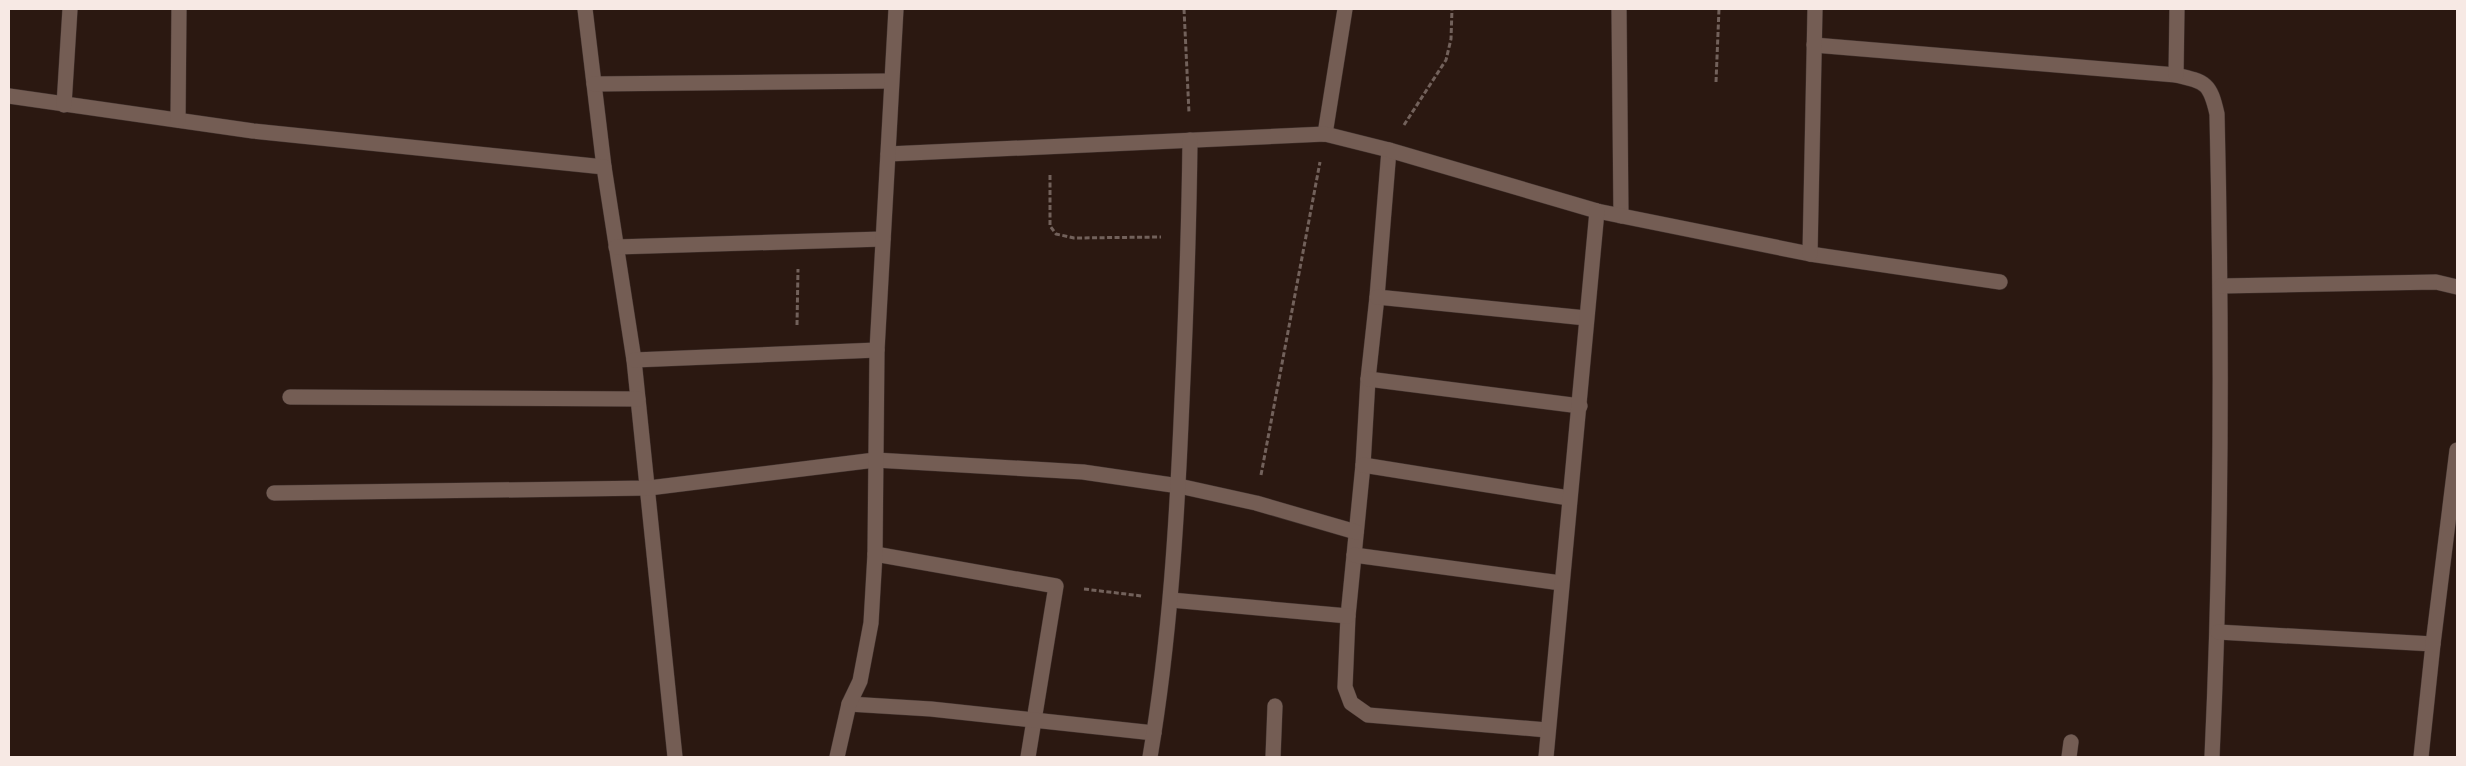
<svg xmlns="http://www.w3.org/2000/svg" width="2466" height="766" viewBox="0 0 2466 766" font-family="'Alegreya Sans',sans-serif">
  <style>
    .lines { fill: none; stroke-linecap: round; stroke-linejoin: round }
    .street-casing { stroke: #41322e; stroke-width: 16 }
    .path { stroke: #72615b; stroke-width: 3; stroke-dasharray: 5 2.5; stroke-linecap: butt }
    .street { stroke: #745d54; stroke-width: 15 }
  </style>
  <rect width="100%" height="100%" fill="#2b1811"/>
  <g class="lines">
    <defs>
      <g id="street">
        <polyline points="585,9 604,167"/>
        <polyline points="1619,9 1621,216"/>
        <path d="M1814,45l362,30c30,7 34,8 41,39 5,214 5,429 -5,643"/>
        <polyline points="2176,75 2177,9"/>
        <polyline points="594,84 891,81"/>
        <polyline points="9,96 253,131 604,167 634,360 675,757"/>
        <polyline points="64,105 70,9"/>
        <polyline points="178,120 179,9"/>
        <polyline points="1325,134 1345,9"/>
        <polyline points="1389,150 1377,297 1368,379 1363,465 1348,616 1345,687 1351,703 1368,715 1547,730"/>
        <polyline points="888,154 1325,134 1389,150 1597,211 1810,254 2000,282"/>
        <polyline points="616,247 883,239"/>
        <polyline points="1810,254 1815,9"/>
        <polyline points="2221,286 2436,282 2457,287"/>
        <polyline points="1377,297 1586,318"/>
        <polyline points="634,360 877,350"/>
        <polyline points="1368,379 1580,406"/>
        <polyline points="290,397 638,399"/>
        <polyline points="1363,465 1569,498"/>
        <polyline points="274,493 649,488 875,460 1083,472 1179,486 1256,503 1356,532"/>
        <polyline points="875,554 1056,586 1028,757"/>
        <polyline points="1354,555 1561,583"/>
        <polyline points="1171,600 1348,616"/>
        <polyline points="2218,632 2433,644"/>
        <polyline points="849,704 931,709 1154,733"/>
        <polyline points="837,757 849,704 860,681 871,623 875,554 877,350 896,9"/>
        <path d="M1150,757c20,-118 27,-237 32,-357 4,-87 7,-173 8,-260"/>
        <polyline points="1273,757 1275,706"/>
        <polyline points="1546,757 1597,211"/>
        <polyline points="2069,757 2071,742"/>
        <polyline points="2421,757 2433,644 2457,450"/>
      </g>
    </defs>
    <use href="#street" class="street-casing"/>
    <g class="path">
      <polyline points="1184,9 1189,113"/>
      <polyline points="1716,82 1719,9"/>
      <polyline points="1404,125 1446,60 1451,39 1452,9"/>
      <polyline points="1050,175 1050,226 1056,234 1074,238 1161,237"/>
      <polyline points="797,325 798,269"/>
      <polyline points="1261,475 1320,162"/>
      <polyline points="1084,589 1142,596"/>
    </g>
    <use href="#street" class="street"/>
  </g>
  <rect width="2466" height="766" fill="none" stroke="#f7e9e4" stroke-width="20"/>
</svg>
